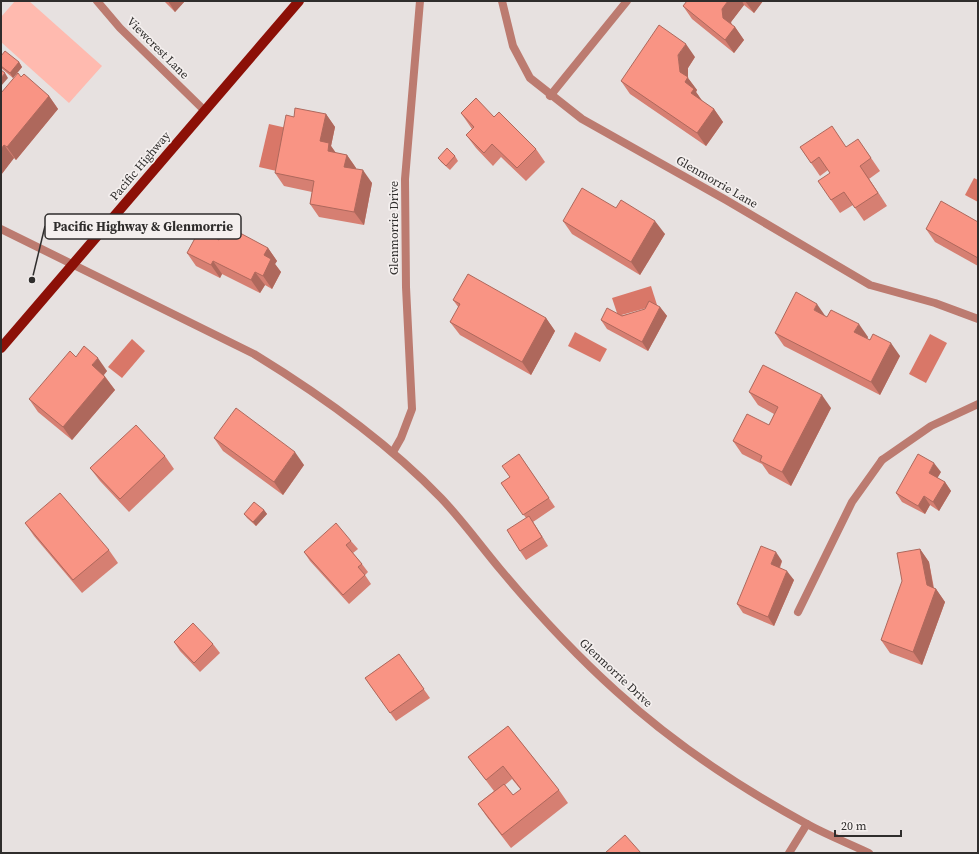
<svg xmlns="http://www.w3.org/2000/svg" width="979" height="854" viewBox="0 0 979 854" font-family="'Source Serif 4',serif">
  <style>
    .green { fill: #ffbaaf }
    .water { fill: #d97768 }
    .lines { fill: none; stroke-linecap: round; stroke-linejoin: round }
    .service { stroke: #bc7b70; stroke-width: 8 }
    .minor { stroke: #bc7b70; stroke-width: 8 }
    .tertiary { stroke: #bc7b70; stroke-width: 8 }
    .primary { stroke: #8c1007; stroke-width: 10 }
    .wall { fill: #d67f72; fill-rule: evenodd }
    .shaded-wall { fill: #ae685c }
    .building { fill: #f99484; stroke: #ae685c }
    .labels { text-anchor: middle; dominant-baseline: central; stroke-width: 3.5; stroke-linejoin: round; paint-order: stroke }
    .street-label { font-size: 12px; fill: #2f2d2c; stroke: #f4efee }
    .leader { fill: none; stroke: #2f2d2c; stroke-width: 1.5 }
    .callout-dot { fill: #2f2d2c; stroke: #f4efee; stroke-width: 1.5 }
    .callout { fill: #f4efee; stroke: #2f2d2c; stroke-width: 1.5 }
    .callout-label { font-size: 13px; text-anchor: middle; font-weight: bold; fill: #2f2d2c }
  </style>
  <rect width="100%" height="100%" fill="#e7e1e0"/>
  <polygon class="green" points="15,1 29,1 102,66 69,103 1,42 1,17"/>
  <g class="water">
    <polygon points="269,124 291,129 281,172 259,167"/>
    <polygon points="974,178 978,180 978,202 965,195"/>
    <polygon points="651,286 657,305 618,316 612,298"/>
    <polygon points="575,332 607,349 600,362 568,346"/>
    <polygon points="930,334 947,343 926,383 909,374"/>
    <polygon points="132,339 145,351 122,378 108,367"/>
  </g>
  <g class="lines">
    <g class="service">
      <polyline points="97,1 120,28 204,110"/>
      <polyline points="798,612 852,502 882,460"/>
    </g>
    <g class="minor">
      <polyline points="502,1 513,46 530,78 582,119 726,200 870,285 935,303 978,319"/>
      <polyline points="550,96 627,1"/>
      <polyline points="393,452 401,438 412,409 406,287 405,179 420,1"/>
      <polyline points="882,460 931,426 978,404"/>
      <polyline points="789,853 807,824"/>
    </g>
    <path class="tertiary" d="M1,229l253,125c67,41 132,87 187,144 21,22 39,47 59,71 36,43 75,85 116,122 57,52 123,96 191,133 20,11 41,19 62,29"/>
    <polyline class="primary" points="1,348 299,1"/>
  </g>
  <g class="wall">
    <polygon points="164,1 185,1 175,12"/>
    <polygon points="687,1 763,1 754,13 744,5 731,22 732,25 735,27 744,40 734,53 692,19 683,6"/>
    <polygon points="1,56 19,62 22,67 13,78 1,68"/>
    <polygon points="695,57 688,68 688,78 697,90 696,92 703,102 714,109 723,122 706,146 630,94 621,81"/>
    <polygon points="21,77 49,96 58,109 16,160 14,158 1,175 1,93"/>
    <polygon points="461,113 494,117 536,149 545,162 526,181 501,157 493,166 476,148 466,135 472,129"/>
    <polygon points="326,114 335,127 331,146 336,153 347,155 356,168 356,169 372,183 364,225 319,217 310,204 312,192 284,186 275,173 294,117"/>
    <polygon points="800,147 846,147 867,152 880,171 869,179 887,206 864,221 853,205 840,213 831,200 830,173 828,170 820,176"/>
    <polygon points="455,156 458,161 450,170 441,162 438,158"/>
    <polygon points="616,208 665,234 640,275 572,234 563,221"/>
    <polygon points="978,222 978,266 935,242 926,229"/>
    <polygon points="268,248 277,261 275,264 281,272 272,289 265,285 260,293 222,274 220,278 196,266 187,253"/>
    <polygon points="453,300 546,318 555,331 531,375 460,335 450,322 459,308"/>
    <polygon points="660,307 667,316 648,351 607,329 601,320"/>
    <polygon points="826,317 868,337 867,339 900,356 880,395 784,346 775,333"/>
    <polygon points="76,357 107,371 104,375 115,390 72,440 38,412 29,399"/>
    <polygon points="749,392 831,408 791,486 769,474 762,464 742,454 733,441 769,425 774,414 758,405"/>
    <polygon points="214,438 304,465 283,495 223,451"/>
    <polygon points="519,454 555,507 533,522 548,546 526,560 520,551 526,518 501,483 510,477"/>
    <polygon points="165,456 174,469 129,512 100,481 90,468"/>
    <polygon points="941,472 937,478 945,482 951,491 939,511 930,505 925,514 902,502 896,493"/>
    <polygon points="264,510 267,514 256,526 247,518 244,514"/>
    <polygon points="25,523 109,550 118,563 82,593 34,536"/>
    <polygon points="351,541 358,549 353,553 362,564 368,572 365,575 371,584 349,604 310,561 304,552"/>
    <polygon points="920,549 929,562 934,588 936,589 945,602 922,665 890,653 881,640"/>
    <polygon points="782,561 780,568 794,580 774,626 743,613 737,604"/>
    <polygon points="174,642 213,644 220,653 200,672 180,651"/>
    <polygon points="399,654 430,698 396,721 365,678"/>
    <path d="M508,726l51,64 9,13 -57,45 -24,-31 -9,-13 16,-13 -26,-34zM512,779l9,11 -8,5 -8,-10z"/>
  </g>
  <g class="shaded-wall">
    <polygon points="168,1 185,1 175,12"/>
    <polygon points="728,1 742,1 744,5 731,22 732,30 735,27 744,40 734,53 725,40 722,9"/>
    <polygon points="745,1 763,1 754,13"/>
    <polygon points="686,44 695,57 688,68 688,78 697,90 696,92 703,102 691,93 680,72 678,55"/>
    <polygon points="19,62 22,67 13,78 10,73"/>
    <polygon points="5,73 8,78 1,86 1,78"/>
    <polygon points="49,96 58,109 16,160 7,147"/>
    <polygon points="714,109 723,122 706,146 697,133"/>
    <polygon points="326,114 335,127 331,146 338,156 337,164 320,141"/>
    <polygon points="4,145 14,158 1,175 1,149"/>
    <polygon points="347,155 356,168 353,180 344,167"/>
    <polygon points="860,166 869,179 887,206 878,193"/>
    <polygon points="363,170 372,183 364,225 354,212"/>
    <polygon points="655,221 665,234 640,275 631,262"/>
    <polygon points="268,248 277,261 275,264 281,272 272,289 263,276 264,255"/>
    <polygon points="213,261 222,274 220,278 211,265"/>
    <polygon points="255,272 265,285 260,293 251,280"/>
    <polygon points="817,304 826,317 814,310"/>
    <polygon points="660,307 667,316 648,351 642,342"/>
    <polygon points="546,318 555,331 531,375 522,362"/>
    <polygon points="859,324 868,337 864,345 854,332"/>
    <polygon points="891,343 900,356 880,395 871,382"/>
    <polygon points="98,358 107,371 101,378 92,365"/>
    <polygon points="105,377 115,390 72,440 63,427"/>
    <polygon points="822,395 831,408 791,486 782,472"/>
    <polygon points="295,452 304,465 283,495 274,482"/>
    <polygon points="934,463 941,472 935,482 929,473"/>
    <polygon points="945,482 951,491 939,511 933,502"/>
    <polygon points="924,496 930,505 925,514 918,506"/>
    <polygon points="264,510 267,514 256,526 253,522"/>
    <polygon points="529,516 535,525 548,546 542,537"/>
    <polygon points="920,549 929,562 934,592 936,589 945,602 922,665 913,652 927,585"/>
    <polygon points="776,552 782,561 777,573 771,564"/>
    <polygon points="787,571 794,580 774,626 768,617"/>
  </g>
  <g class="building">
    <polygon points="687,1 728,1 722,9 723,18 735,27 725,40 683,6"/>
    <polygon points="659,25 686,44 678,55 680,72 688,77 685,82 694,89 691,93 714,109 697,133 621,81"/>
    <polygon points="5,51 19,62 10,73 1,66 1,56"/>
    <polygon points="1,70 5,73 1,78"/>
    <polygon points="18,73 21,77 24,74 49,96 7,147 4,145 1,149 1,93"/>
    <polygon points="476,98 494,117 499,112 536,149 517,168 492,144 484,153 466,135 474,127 461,113"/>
    <polygon points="295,108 326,114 320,141 329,143 328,151 347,155 344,167 363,170 354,212 310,204 314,181 275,173 286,115 294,117"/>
    <polygon points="832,126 846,147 858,139 871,158 860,166 878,193 855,208 844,192 831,200 818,181 830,173 819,157 811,163 800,147"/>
    <polygon points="447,148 455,156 446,166 438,158"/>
    <polygon points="582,188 616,208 621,200 655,221 631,262 563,221"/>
    <polygon points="941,201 978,222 978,258 926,229"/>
    <polygon points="227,226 268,248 264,255 271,259 263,276 255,272 251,280 213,261 211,265 187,253 200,229 219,240"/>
    <polygon points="468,274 546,318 522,362 450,322 460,304 453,300"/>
    <polygon points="796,292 817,304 814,310 827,317 831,310 859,324 854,332 870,340 873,334 891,343 871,382 775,333"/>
    <polygon points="649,301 660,307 642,342 601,320 607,308 622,316 645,309"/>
    <polygon points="84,346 98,358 92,365 105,377 63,427 29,399 70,351 76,357"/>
    <polygon points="763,365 822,395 782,472 760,461 762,456 733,441 747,414 769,425 778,407 749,392"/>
    <polygon points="236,408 295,452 274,482 214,438"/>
    <polygon points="136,425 165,456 120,499 90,468"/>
    <polygon points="519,454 549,498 523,515 501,483 510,477 502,466"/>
    <polygon points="918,454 934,463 929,473 945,482 933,502 924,496 918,506 896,493"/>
    <polygon points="60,493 109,550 73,580 25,523"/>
    <polygon points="254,502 264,510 253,522 244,514"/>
    <polygon points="529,516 542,537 520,551 507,530"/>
    <polygon points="336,523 351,541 346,545 362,564 358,567 365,575 343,595 304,552"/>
    <polygon points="761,546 776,552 771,564 787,571 768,617 737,604"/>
    <polygon points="920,549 927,585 936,589 913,652 881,640 902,581 897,553"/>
    <polygon points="193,623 213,644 194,663 174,642"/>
    <polygon points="399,654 424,689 390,713 365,678"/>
    <polygon points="508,726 559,790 502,835 478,804 504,784 513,795 521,789 503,766 486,780 468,757"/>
    <polygon points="625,835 641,853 605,853"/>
  </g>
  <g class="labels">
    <g class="street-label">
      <text transform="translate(158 48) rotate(45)">Viewcrest Lane</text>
      <text transform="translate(140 166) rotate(-50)">Pacific Highway</text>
      <text transform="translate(717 182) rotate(30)">Glenmorrie Lane</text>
      <text transform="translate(394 228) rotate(-90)">Glenmorrie Drive</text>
      <text transform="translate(616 673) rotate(43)">Glenmorrie Drive</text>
    </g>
  </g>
  <path class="leader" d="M32 280L45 226"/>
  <circle class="callout-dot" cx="32" cy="280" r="4"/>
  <rect class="callout" x="45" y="214" width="196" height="25" rx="4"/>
  <g class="callout-label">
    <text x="143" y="231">Pacific Highway &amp; Glenmorrie</text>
  </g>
  <rect width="979" height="854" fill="none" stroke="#2f2d2c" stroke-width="4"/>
  <path d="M835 830v6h66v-6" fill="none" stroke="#2f2d2c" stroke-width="2"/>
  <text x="841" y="830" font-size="12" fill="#2f2d2c" stroke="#f4efee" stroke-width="3" paint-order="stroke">20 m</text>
</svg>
